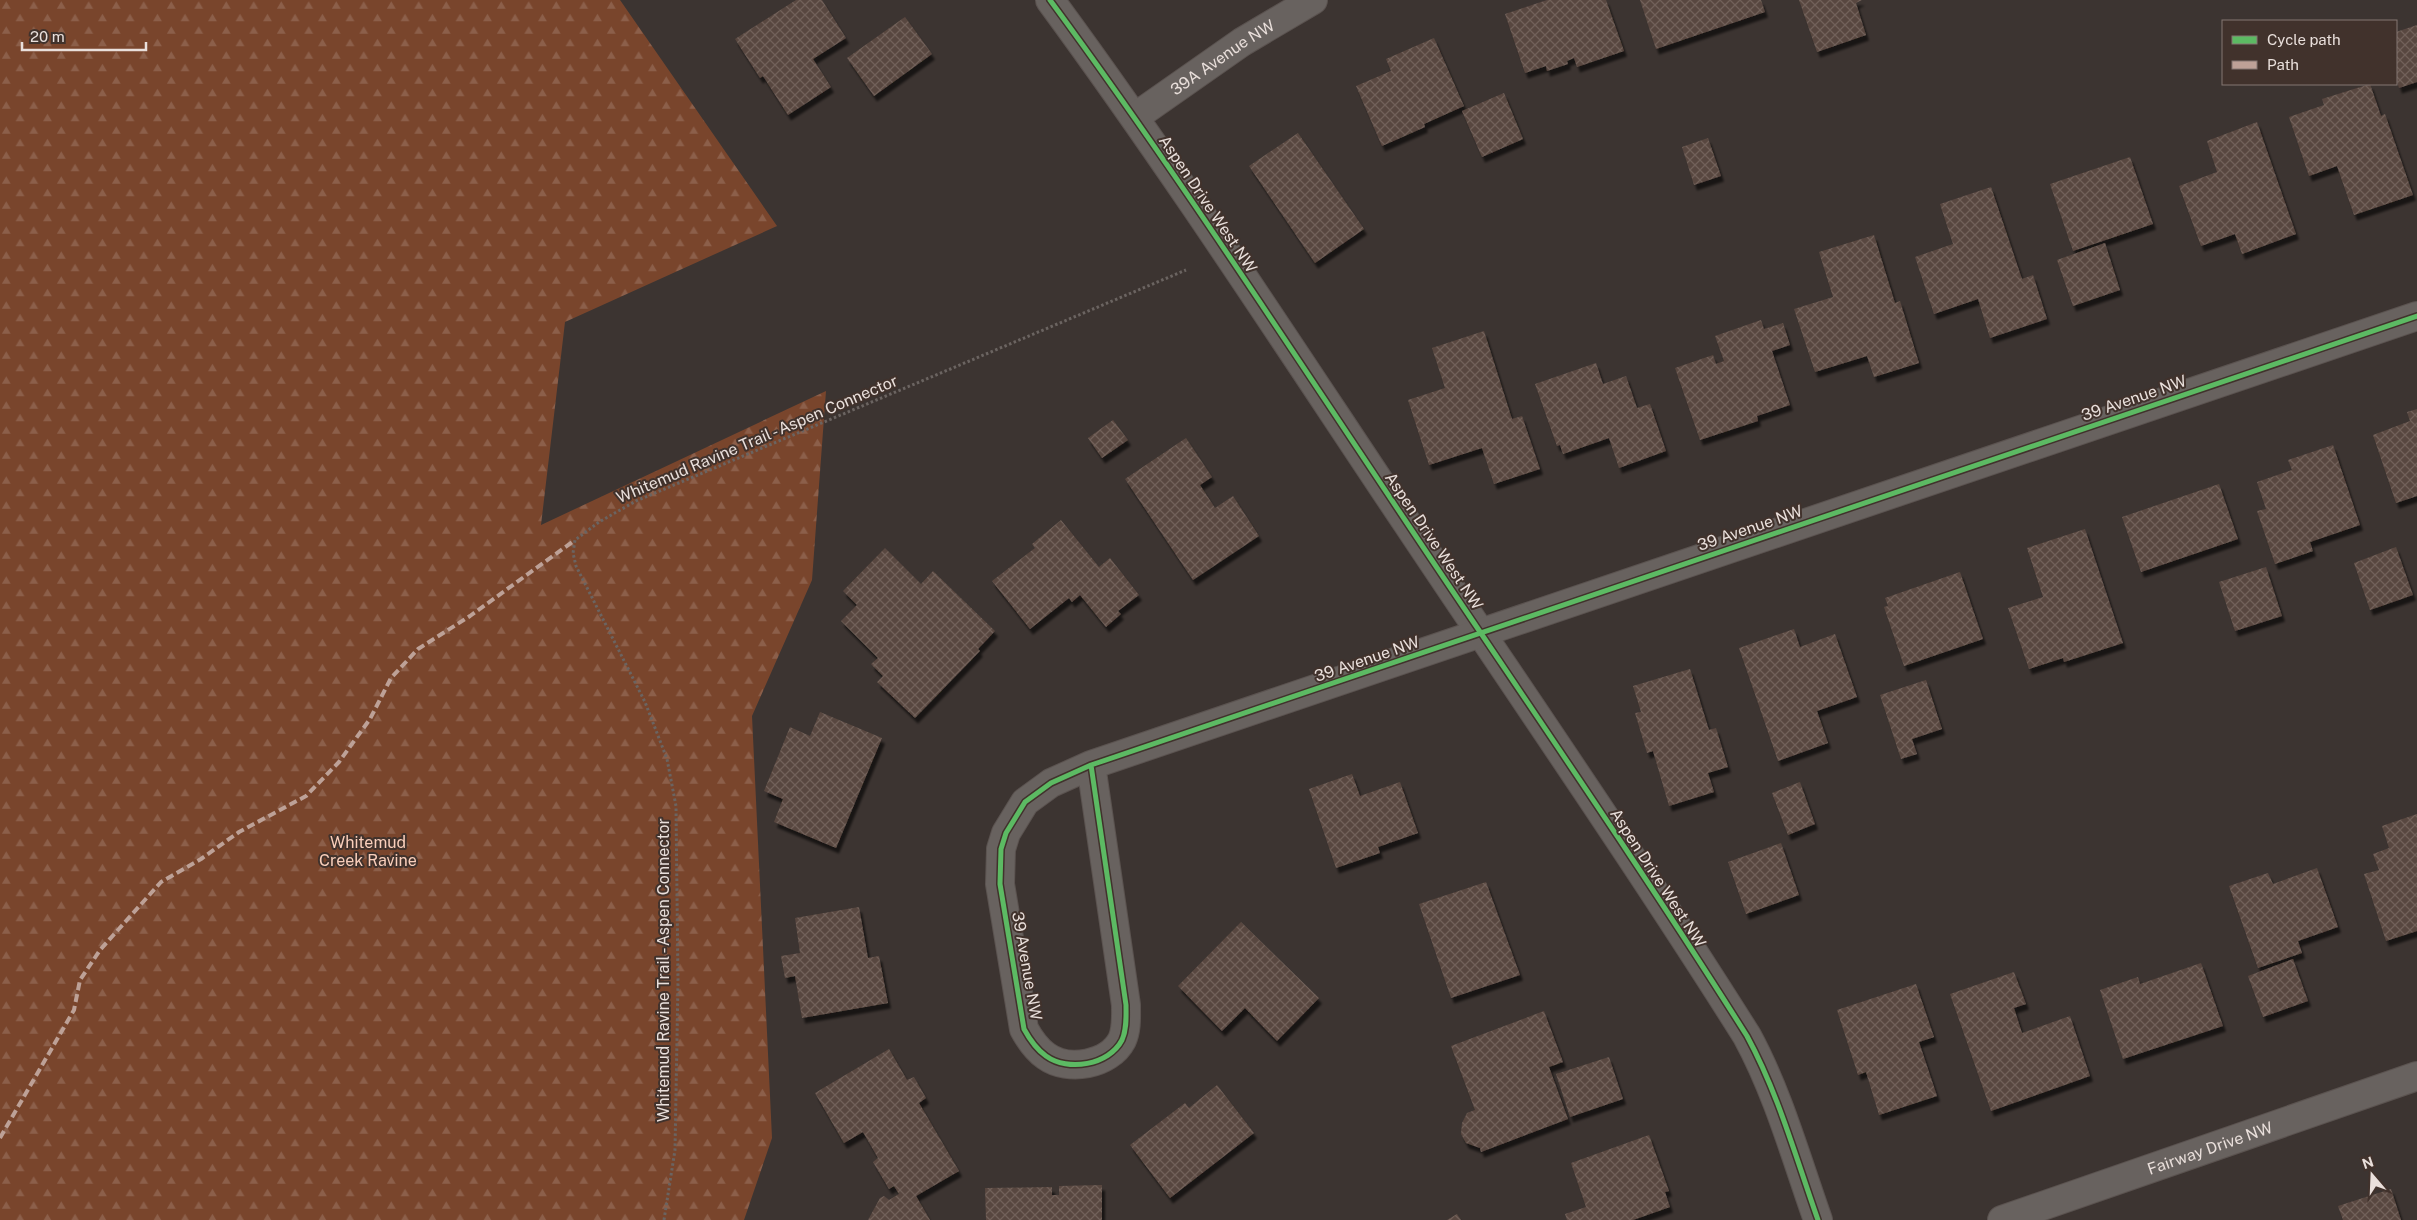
<svg xmlns="http://www.w3.org/2000/svg" width="2417" height="1220" viewBox="0 0 2417 1220" font-family="'Public Sans',sans-serif">
  <style>
    .forest { fill: url(#forest-firs) }
    .building { fill: url(#building-cross-hatch); filter: url(#shadow) }
    .lines { fill: none; stroke-linecap: round; stroke-linejoin: round }
    .minor-casing { stroke: #5b5350; stroke-width: 30 }
    .path { stroke: #6b6461; stroke-width: 3; stroke-dasharray: 2.5 2.5; stroke-linecap: butt }
    .minor { stroke: #68625f; stroke-width: 28 }
    .quiet { stroke: #bda197; stroke-width: 4; stroke-dasharray: 8 4; stroke-linecap: butt }
    .cycleway-casing { stroke: #41322c; stroke-width: 8 }
    .cycleway { stroke: #5cba63; stroke-width: 5 }
    .labels { text-anchor: middle; dominant-baseline: central; stroke-width: 4; stroke-linejoin: round; paint-order: stroke }
    .street-label { font-size: 16px; fill: #e9dfdb; stroke: #41322c }
    .park-label { font-size: 16px; fill: #facfbb; stroke: #41322c }
  </style>
  <defs>
    <pattern id="forest-firs" width="22" height="20" patternUnits="userSpaceOnUse" patternTransform="scale(1.25)"><rect width="22" height="20" fill="#79452c"/><path d="M5 1l3.5 6h-7zM16 11l3.5 6h-7z" fill="#8c5f4a"/></pattern>
    <pattern id="building-cross-hatch" width="8" height="8" patternUnits="userSpaceOnUse" patternTransform="scale(1.25)"><rect width="8" height="8" fill="#59473f"/><path d="M0 0l8 8M0 8l8-8" fill="none" stroke="#71615a"/></pattern>
    <filter id="shadow"><feDropShadow dx="3" dy="5.5" stdDeviation="1" flood-color="#0009"/></filter>
  </defs>
  <rect width="100%" height="100%" fill="#3c3431"/>
  <polygon class="forest" points="0,0 620,0 777,226 565,322 541,525 826,391 812,580 752,716 772,1138 744,1220 0,1220"/>
  <g class="building">
    <polygon points="796,0 822,0 846,38 813,59 831,87 788,115 763,76 760,78 735,39"/>
    <polygon points="1547,0 1606,0 1624,51 1577,67 1574,58 1567,61 1568,64 1547,71 1546,66 1525,73 1505,14"/>
    <polygon points="1640,0 1761,0 1765,12 1656,49"/>
    <polygon points="1799,0 1862,0 1856,3 1866,35 1817,52"/>
    <polygon points="905,17 932,54 874,96 847,58"/>
    <polygon points="2417,25 2417,82 2399,88 2396,78 2396,32"/>
    <polygon points="1434,38 1464,106 1424,124 1425,127 1382,146 1356,86 1391,71 1386,59"/>
    <polygon points="2370,84 2381,116 2385,114 2413,195 2354,215 2337,166 2309,176 2289,117 2324,105 2322,99"/>
    <polygon points="1504,93 1523,139 1482,157 1462,111"/>
    <polygon points="2257,122 2296,234 2242,254 2235,234 2201,246 2179,186 2217,172 2207,141"/>
    <polygon points="1298,133 1364,229 1315,263 1249,166"/>
    <polygon points="1708,138 1721,176 1694,185 1682,147"/>
    <polygon points="2130,157 2153,224 2073,251 2050,184"/>
    <polygon points="1991,187 2022,279 2033,275 2047,319 1990,338 1978,299 1934,314 1915,257 1953,244 1940,204"/>
    <polygon points="1874,235 1895,303 1900,301 1919,363 1874,377 1867,356 1815,372 1794,309 1833,297 1819,252"/>
    <polygon points="2105,243 2120,290 2073,306 2057,260"/>
    <polygon points="1761,320 1764,329 1783,323 1790,345 1772,351 1790,405 1757,416 1758,421 1700,440 1675,368 1713,355 1716,364 1724,361 1715,336"/>
    <polygon points="1484,331 1512,419 1522,416 1540,469 1494,484 1482,448 1429,465 1408,400 1445,388 1432,348"/>
    <polygon points="1596,363 1603,384 1626,376 1637,408 1650,404 1666,451 1619,468 1609,438 1563,454 1560,445 1557,446 1535,384"/>
    <polygon points="2417,409 2417,496 2396,503 2373,435 2410,421 2407,412"/>
    <polygon points="1113,420 1128,440 1102,458 1088,438"/>
    <polygon points="1186,438 1212,477 1200,485 1215,508 1233,496 1259,536 1193,580 1125,479"/>
    <polygon points="2333,445 2360,525 2310,542 2313,551 2275,564 2257,511 2266,509 2257,482 2292,470 2288,460"/>
    <polygon points="2219,484 2238,539 2141,572 2122,517"/>
    <polygon points="1061,520 1099,567 1110,558 1139,595 1118,611 1121,614 1106,627 1080,595 1072,602 1069,598 1030,629 992,581 1035,548 1032,544"/>
    <polygon points="2085,529 2123,643 2064,662 2063,658 2029,669 2008,608 2043,597 2027,548"/>
    <polygon points="2396,547 2413,595 2370,610 2354,563"/>
    <polygon points="885,548 921,584 933,571 995,631 978,649 980,651 915,718 877,682 883,676 871,664 878,658 841,621 857,605 843,591"/>
    <polygon points="2266,567 2282,616 2235,631 2219,582"/>
    <polygon points="1960,572 1983,639 1904,666 1884,607 1888,606 1885,598"/>
    <polygon points="1794,629 1800,647 1835,634 1857,697 1817,711 1828,743 1778,761 1739,648"/>
    <polygon points="1690,669 1709,730 1716,728 1728,767 1708,773 1714,792 1669,806 1653,751 1647,753 1635,713 1641,712 1633,686"/>
    <polygon points="1926,680 1942,729 1912,739 1917,754 1901,759 1880,695"/>
    <polygon points="820,712 882,738 836,848 774,822 783,799 764,791 790,727 810,736"/>
    <polygon points="1352,774 1360,796 1400,782 1418,833 1378,847 1380,853 1336,868 1309,789"/>
    <polygon points="1800,782 1815,824 1788,835 1772,793"/>
    <polygon points="2417,814 2417,931 2386,941 2364,874 2379,870 2373,854 2389,848 2382,826"/>
    <polygon points="1781,843 1799,895 1746,914 1728,862"/>
    <polygon points="2317,868 2338,927 2298,941 2302,953 2258,968 2229,886 2268,873 2273,884"/>
    <polygon points="1486,882 1520,975 1451,998 1419,904"/>
    <polygon points="859,907 868,958 879,956 888,1003 802,1018 795,976 785,978 781,956 800,953 795,918"/>
    <polygon points="1241,922 1319,998 1277,1041 1245,1008 1222,1031 1178,986"/>
    <polygon points="2293,959 2308,1001 2263,1017 2248,976"/>
    <polygon points="2201,963 2223,1026 2123,1059 2100,990 2138,977 2140,984"/>
    <polygon points="2014,972 2026,1004 2014,1008 2022,1033 2070,1016 2090,1076 1991,1111 1950,994"/>
    <polygon points="1916,984 1934,1037 1919,1042 1937,1096 1879,1115 1866,1072 1858,1075 1837,1010"/>
    <polygon points="1544,1011 1563,1062 1549,1067 1568,1119 1481,1152 1480,1148 1466,1143 1461,1134 1462,1123 1467,1113 1475,1110 1451,1046"/>
    <polygon points="889,1049 907,1080 914,1077 926,1098 919,1103 959,1171 916,1196 930,1220 868,1220 880,1198 884,1196 889,1200 899,1194 894,1186 889,1189 873,1162 878,1158 863,1132 844,1143 815,1093"/>
    <polygon points="1609,1057 1623,1099 1570,1117 1556,1074"/>
    <polygon points="1217,1085 1254,1133 1170,1198 1130,1145 1185,1103 1189,1108"/>
    <polygon points="1649,1135 1669,1191 1665,1192 1670,1207 1633,1220 1567,1220 1565,1214 1586,1207 1571,1163"/>
    <polygon points="1102,1185 1102,1220 986,1220 985,1188 1052,1187 1052,1195 1059,1195 1059,1186"/>
    <polygon points="2391,1189 2401,1220 2343,1220 2338,1206"/>
    <polygon points="1457,1214 1461,1220 1447,1220"/>
  </g>
  <g class="lines">
    <defs>
      <g id="minor">
        <path d="M1050,0c125,170 240,348 357,523 114,171 231,340 340,513 31,57 49,122 71,184"/>
        <path id="s1" d="M1135,117l107,-75 71,-42"/>
        <path d="M1091,765l-40,18 -26,19 -19,31 -5,16 -1,35 24,145c6,11 12,20 22,27 22,16 63,9 76,-16 5,-11 4,-24 4,-35l-35,-240 1326,-449"/>
        <path id="s2" d="M2002,1220l415,-144"/>
      </g>
    </defs>
    <use href="#minor" class="minor-casing"/>
    <polyline class="path" points="664,1220 675,1150 678,982 676,806 667,759 645,702 576,566 573,553 575,540 599,522 636,501 1186,270"/>
    <use href="#minor" class="minor"/>
    <polyline class="quiet" points="0,1138 74,1010 80,980 100,950 161,882 201,859 239,832 306,796 339,762 370,719 391,678 418,649 470,616 575,540"/>
    <defs>
      <g id="cycleway">
        <path d="M1050,0c125,170 240,348 357,523 114,171 231,340 340,513 31,57 49,122 71,184"/>
        <path d="M1091,765l-40,18 -26,19 -19,31 -5,16 -1,35 24,145c6,11 12,20 22,27 22,16 63,9 76,-16 5,-11 4,-24 4,-35l-35,-240 1326,-449"/>
      </g>
    </defs>
    <use href="#cycleway" class="cycleway-casing"/>
    <use href="#cycleway" class="cycleway"/>
  </g>
  <g class="labels">
    <g class="street-label">
      <text stroke="none"><textPath href="#s1" startOffset="106">39A Avenue NW</textPath></text>
      <text transform="translate(1208 204) rotate(56)">Aspen Drive West NW</text>
      <text transform="translate(2134 398) rotate(-19)">39 Avenue NW</text>
      <text transform="translate(757 439) rotate(-23)">Whitemud Ravine Trail - Aspen Connector</text>
      <text transform="translate(1750 528) rotate(-19)">39 Avenue NW</text>
      <text transform="translate(1434 541) rotate(56)">Aspen Drive West NW</text>
      <text transform="translate(1367 659) rotate(-19)">39 Avenue NW</text>
      <text transform="translate(1658 878) rotate(57)">Aspen Drive West NW</text>
      <text transform="translate(1027 966) rotate(80)">39 Avenue NW</text>
      <text transform="translate(663 970) rotate(-90)">Whitemud Ravine Trail - Aspen Connector</text>
      <text stroke="none"><textPath href="#s2" startOffset="220">Fairway Drive NW</textPath></text>
    </g>
    <g class="park-label">
      <text x="368" y="842">Whitemud<tspan x="368" dy="18">Creek Ravine</tspan></text>
    </g>
  </g>
  <rect x="2222" y="20" width="175" height="65" fill="#41322c" stroke="#847772"/>
  <rect x="2232" y="36" width="25" height="8" fill="#5cba63" stroke="#847772"/>
  <text x="2267" y="45" font-size="15" fill="#e9dfdb">Cycle path</text>
  <rect x="2232" y="61" width="25" height="8" fill="#bda197" stroke="#847772"/>
  <text x="2267" y="70" font-size="15" fill="#e9dfdb">Path</text>
  <g transform="translate(2372 1175) rotate(341)" stroke="#41322c" stroke-width="4" paint-order="stroke">
  <path d="M0-4L9 19L0 12L-9 19Z" fill="#e9dfdb"/>
  <text y="-8" font-size="14" font-weight="bold" text-anchor="middle" fill="#e9dfdb">N</text>
  </g>
  <path d="M22 42v8h124v-8" fill="none" stroke="#e9dfdb" stroke-width="2.5"/>
  <text x="30" y="42" font-size="15" fill="#e9dfdb" stroke="#41322c" stroke-width="4" paint-order="stroke">20 m</text>
</svg>
